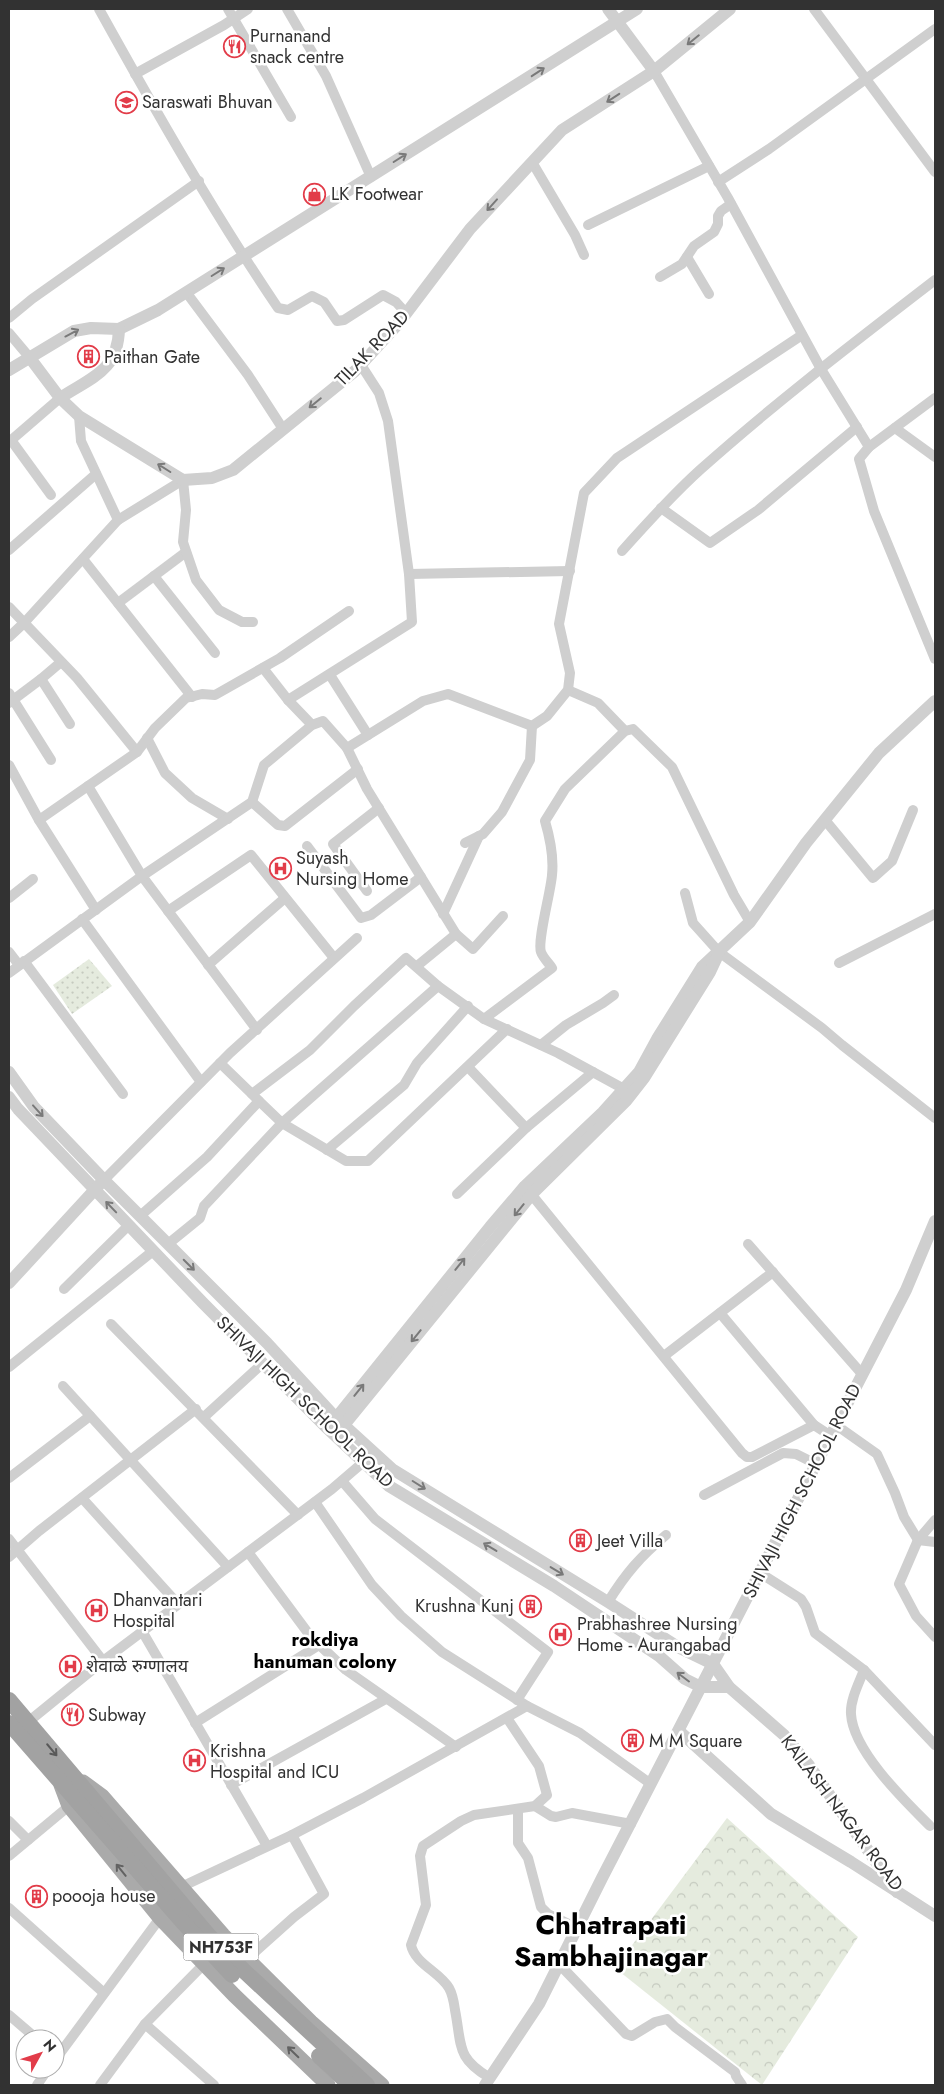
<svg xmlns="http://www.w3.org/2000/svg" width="944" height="2094" viewBox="0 0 944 2094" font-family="Jost,'Noto Sans Devanagari',sans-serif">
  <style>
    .forest { fill: url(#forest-crowns) }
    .garden { fill: url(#garden-dots) }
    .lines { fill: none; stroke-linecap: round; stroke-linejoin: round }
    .minor { stroke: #cfcfcf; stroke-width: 10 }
    .tertiary { stroke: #cfcfcf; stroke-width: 12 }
    .primary { stroke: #aaa; stroke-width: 15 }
    .trunk { stroke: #a2a2a2; stroke-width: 16 }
    .oneway { stroke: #797979 }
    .oneway2 { stroke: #595959 }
    .oneway3 { stroke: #626262 }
    .labels { text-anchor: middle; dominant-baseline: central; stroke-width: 5; stroke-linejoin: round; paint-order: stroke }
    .shield { fill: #fff; stroke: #707070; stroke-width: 1 }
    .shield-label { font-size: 16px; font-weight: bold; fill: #323232 }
    .poi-label { font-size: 18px; fill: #323232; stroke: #fff; text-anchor: start }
    .street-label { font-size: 18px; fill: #323232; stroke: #fff }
    .neighbourhood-label { font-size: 19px; font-weight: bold; fill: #000; stroke: #fff }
    .town-label { font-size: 28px; font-weight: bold; fill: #000; stroke: #fff }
  </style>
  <defs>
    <pattern id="forest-crowns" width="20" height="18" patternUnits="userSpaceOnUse" patternTransform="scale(1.25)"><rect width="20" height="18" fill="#e5ebde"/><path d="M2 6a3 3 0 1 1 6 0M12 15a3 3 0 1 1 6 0" fill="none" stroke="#c5cabf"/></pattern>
    <pattern id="garden-dots" width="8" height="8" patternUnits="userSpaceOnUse" patternTransform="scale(1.25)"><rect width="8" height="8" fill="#e5ebde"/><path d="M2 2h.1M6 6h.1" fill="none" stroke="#c5cabf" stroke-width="1.8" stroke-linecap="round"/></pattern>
  </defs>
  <rect width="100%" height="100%" fill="#fff"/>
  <polygon class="forest" points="727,1818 858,1937 762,2085 615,1968"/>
  <polygon class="garden" points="89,959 112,986 72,1014 53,985"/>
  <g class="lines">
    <g class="minor">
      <path d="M99,9c56,101 114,203 179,299l10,2 24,-14 12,6 13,19 7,-1 39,-25 13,7 10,11"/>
      <polyline points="228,9 291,117"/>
      <polyline points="287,9 326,76 371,177"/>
      <polyline points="814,9 935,172"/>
      <polyline points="654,71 728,198 821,369 869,447 859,459 874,511 935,659"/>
      <polyline points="135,74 224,25 248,9"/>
      <polyline points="532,162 575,235 584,255"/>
      <polyline points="718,182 769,149 935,29"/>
      <polyline points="588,225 709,166"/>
      <polyline points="687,257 709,294"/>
      <polyline points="660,277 682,264 694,246 714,232 718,224 718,216 721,211 731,204"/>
      <polyline points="186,292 248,375 283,429"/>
      <polyline points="9,318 32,299 199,181"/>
      <polyline points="9,333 30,358"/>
      <polyline points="79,416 81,441 118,520"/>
      <polyline points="895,428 935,457"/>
      <polyline points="11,440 51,495"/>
      <polyline points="9,442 60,398"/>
      <polyline points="869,447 935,398"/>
      <polyline points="661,508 710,543 758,510 857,427"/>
      <polyline points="9,550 96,474"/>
      <path d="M622,551c25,-28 51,-57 79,-82 75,-67 155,-128 234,-189"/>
      <polyline points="83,559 192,697"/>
      <polyline points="409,574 570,571"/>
      <polyline points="154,576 215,653"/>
      <polyline points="118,603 186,552"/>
      <polyline points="9,607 77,678 137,752"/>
      <polyline points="9,637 24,623 118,520 183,480 186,510 183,542 196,580 219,610 242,622 253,622"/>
      <polyline points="61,662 41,679 70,724"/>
      <polyline points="263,668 288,700 312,725"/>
      <polyline points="330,675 368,735"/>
      <polyline points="568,690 598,703 625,731"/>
      <polyline points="9,693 51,760"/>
      <polyline points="288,700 412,622 409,574 388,421 379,393 361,365"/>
      <polyline points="9,703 41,679"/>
      <polyline points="147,738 165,773 192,798 228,819"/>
      <polyline points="347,748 367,789 456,934 417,966"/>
      <polyline points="9,765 39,820 96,910"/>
      <polyline points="88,786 142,876 257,1030"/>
      <polyline points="252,802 278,825 285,826 358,769"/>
      <polyline points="39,820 137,752 155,728 186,698 202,694 215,695 280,658 349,611"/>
      <polyline points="825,820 873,878 892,861 913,810"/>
      <polyline points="465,843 483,834 502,812 530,760 532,726"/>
      <polyline points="307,846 361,918 371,915 421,877"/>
      <polyline points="367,891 333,844 379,808"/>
      <polyline points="685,893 693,923 719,952 822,1028 842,1045 935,1118"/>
      <polyline points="9,898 33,879"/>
      <polyline points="168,911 251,855 334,958"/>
      <polyline points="443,914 479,836"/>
      <polyline points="82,919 201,1082"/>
      <polyline points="456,934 473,949 503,916"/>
      <polyline points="9,952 19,965"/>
      <polyline points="24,961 123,1094"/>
      <polyline points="839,963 935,914"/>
      <polyline points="208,965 285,898"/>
      <polyline points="9,973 142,876 252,802 264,765 312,725 323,721 347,748 423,701 448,694 532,726 547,716 568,690 570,673 559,624 584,493 617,458 802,335"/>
      <path d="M484,1019l68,-51c-3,-5 -9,-10 -11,-16 -4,-11 10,-61 11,-77 2,-19 -2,-37 -7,-54l20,-32 60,-58 8,-2 39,38 62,128 16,27"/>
      <polyline points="541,1045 566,1025 603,1003 614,995"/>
      <polyline points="220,1063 252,1094"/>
      <polyline points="468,1067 526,1128"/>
      <polyline points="259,1101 282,1123 346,1161 368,1161 507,1029"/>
      <polyline points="327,1150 404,1085 417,1063 468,1006"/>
      <polyline points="104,1180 230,1053 357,938"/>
      <polyline points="527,1189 742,1453 747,1457 752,1457 814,1425 831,1436"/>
      <polyline points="457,1194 526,1128 593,1072"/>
      <polyline points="140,1216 207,1157 259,1101 252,1094 310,1050 354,1006 406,958 438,986 484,1019 558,1053 624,1089"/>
      <polyline points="168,1244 200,1218 204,1206 282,1123 438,986"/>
      <polyline points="748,1244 862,1374"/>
      <polyline points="64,1289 129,1225"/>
      <polyline points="720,1313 814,1425"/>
      <polyline points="111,1324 298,1515"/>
      <polyline points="664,1356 773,1272"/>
      <polyline points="9,1367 153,1251"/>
      <polyline points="63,1386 228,1567"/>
      <polyline points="204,1417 263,1363"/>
      <polyline points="836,1425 877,1454 895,1493 904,1517 918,1540 935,1542"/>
      <polyline points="9,1478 90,1416"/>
      <polyline points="342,1481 375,1519 548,1652 517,1700"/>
      <polyline points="704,1495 783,1453 796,1454 816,1464"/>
      <polyline points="82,1498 178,1604"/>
      <polyline points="315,1502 372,1585 401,1616 442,1652 527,1706 580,1733 651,1784"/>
      <polyline points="935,1520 918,1540 899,1584 916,1616 935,1637"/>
      <polyline points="9,1539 103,1661"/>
      <polyline points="248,1552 311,1637 346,1670 456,1747"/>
      <polyline points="9,1557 39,1531 196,1409"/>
      <polyline points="760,1573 801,1599 806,1607 815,1633 864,1670 935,1745"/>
      <path d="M608,1602c18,-29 32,-45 58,-67"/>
      <polyline points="142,1631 267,1846"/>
      <path d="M864,1670c-5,13 -14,30 -13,44 2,37 54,87 79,112"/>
      <polyline points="28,1722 103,1661 332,1489 374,1453"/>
      <polyline points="195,1723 319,1645"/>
      <polyline points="231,1785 386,1699"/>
      <polyline points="535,1806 551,1816 556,1817 572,1813 631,1824"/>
      <polyline points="518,1809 518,1843 528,1858 541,1907 548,1914 577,1928"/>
      <polyline points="9,1821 28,1840"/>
      <polyline points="9,1856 69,1806"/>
      <polyline points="181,1887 292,1835 363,1798 527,1706"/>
      <polyline points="9,1908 104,1993"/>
      <polyline points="247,1959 294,1917 324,1894 292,1835"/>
      <polyline points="559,1964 626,2034 632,2036 655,2022 667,2019 675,2027 735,2072 736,2076 742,2085"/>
      <polyline points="9,2015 37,2039"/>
      <polyline points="145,2024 214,2085"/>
      <polyline points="55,2060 160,1918"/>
      <path d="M490,2078c-34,-20 -28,-32 -35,-68 -1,-7 -2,-15 -6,-22 -9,-16 -34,-24 -38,-43l15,-40 -6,-49 3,-10 38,-25 13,-6 61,-9 12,-11 -8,-29 -32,-48"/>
      <polyline points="37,2085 48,2069"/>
      <polyline points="100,2085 145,2024 204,1964"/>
    </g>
    <g class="tertiary">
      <polyline points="608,9 654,71"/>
      <polyline points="30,358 60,398 79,416 183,480 212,478 233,470 355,371 399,323 470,229 562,130 654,71 730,9"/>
      <polyline points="9,370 74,331 91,328 119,329 158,310 637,9"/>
      <path d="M60,398c32,-21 58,-27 59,-69"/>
      <polyline points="9,1072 34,1107 104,1180 267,1343 336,1418 392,1469 608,1602 678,1647 713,1664 729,1687 784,1735 808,1764 897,1892"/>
      <polyline points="9,1097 18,1109 203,1303 325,1426 389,1486 554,1586 659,1656 685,1679 701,1687 729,1687"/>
      <polyline points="9,1283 100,1184"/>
      <polyline points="328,1428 490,1227 525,1186 603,1112 639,1072 657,1039 702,967 750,922 806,843 879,753 935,701"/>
      <polyline points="340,1430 532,1194 626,1101 644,1078 710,972 717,957"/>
      <polyline points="679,1731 771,1814 851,1862 935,1916"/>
      <polyline points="485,2085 539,2004 602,1878 906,1290 935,1221"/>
    </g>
    <g class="primary">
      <polyline points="83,1782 102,1796 223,1935 311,2022 382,2085"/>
      <polyline points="61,1785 69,1806 160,1918 234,1995 328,2085"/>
    </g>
    <g class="trunk">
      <polyline points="9,1700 209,1936 243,1970 367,2085"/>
      <polyline points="9,1723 181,1920 232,1975"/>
      <polyline points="319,2056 350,2085"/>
    </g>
  </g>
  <defs><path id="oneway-shaft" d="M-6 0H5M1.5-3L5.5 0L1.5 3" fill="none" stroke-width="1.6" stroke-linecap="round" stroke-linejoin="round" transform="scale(1.25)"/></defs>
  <g class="oneway">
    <use href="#oneway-shaft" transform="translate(693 40) rotate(141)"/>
    <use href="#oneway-shaft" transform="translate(538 72) rotate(-33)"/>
    <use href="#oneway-shaft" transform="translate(613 98) rotate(147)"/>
    <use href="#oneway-shaft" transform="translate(400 158) rotate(-32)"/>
    <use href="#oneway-shaft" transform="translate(492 205) rotate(132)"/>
    <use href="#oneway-shaft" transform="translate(218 272) rotate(-32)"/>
    <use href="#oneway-shaft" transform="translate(72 333) rotate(-28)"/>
    <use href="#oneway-shaft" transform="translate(315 403) rotate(141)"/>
    <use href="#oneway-shaft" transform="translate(164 468) rotate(-148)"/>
    <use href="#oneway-shaft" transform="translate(38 1111) rotate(48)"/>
    <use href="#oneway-shaft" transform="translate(111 1207) rotate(-134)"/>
    <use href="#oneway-shaft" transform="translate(519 1210) rotate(129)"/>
    <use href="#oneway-shaft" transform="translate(460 1264) rotate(-51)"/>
    <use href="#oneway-shaft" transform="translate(189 1265) rotate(45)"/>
    <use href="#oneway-shaft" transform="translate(416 1336) rotate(129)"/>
    <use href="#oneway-shaft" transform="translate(359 1390) rotate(-51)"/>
    <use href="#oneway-shaft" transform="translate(419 1485) rotate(32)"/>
    <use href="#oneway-shaft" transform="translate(490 1547) rotate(-149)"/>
    <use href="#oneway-shaft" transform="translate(557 1571) rotate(31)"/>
    <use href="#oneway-shaft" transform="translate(683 1677) rotate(-143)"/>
  </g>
  <use class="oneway2" href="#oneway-shaft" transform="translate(52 1750) rotate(50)"/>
  <g class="oneway3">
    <use href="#oneway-shaft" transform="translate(121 1870) rotate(-129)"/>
    <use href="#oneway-shaft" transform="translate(293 2052) rotate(-136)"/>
  </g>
  <defs>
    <symbol id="restaurant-ring" viewBox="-11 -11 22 22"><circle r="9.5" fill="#fff" stroke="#e23c49" stroke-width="1.5"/><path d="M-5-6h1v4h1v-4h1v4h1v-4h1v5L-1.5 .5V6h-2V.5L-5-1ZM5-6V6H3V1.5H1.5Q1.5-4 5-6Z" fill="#e23c49"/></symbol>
    <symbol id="school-ring" viewBox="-11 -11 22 22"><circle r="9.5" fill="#fff" stroke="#e23c49" stroke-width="1.5"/><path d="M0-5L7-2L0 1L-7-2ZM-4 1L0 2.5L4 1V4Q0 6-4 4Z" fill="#e23c49"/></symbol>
    <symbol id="shop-ring" viewBox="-11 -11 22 22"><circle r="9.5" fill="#fff" stroke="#e23c49" stroke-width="1.5"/><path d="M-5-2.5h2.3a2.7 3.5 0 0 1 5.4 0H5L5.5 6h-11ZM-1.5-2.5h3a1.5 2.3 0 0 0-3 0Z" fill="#e23c49"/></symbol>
    <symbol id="building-ring" viewBox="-11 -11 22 22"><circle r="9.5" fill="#fff" stroke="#e23c49" stroke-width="1.5"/><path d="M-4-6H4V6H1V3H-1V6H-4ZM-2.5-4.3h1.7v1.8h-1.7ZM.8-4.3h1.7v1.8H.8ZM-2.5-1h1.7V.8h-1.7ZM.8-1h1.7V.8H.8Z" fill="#e23c49"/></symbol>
    <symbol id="hospital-ring" viewBox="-11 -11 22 22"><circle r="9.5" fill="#fff" stroke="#e23c49" stroke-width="1.5"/><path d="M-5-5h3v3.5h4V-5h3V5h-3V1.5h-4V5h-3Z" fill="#e23c49"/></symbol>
  </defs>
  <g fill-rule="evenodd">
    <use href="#restaurant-ring" x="222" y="34" width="25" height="25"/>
    <use href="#school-ring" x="114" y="90" width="25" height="25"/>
    <use href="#shop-ring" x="302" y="182" width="25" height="25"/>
    <use href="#building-ring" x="76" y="344" width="25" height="25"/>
    <use href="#hospital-ring" x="268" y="856" width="25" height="25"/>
    <use href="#building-ring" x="568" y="1528" width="25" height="25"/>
    <use href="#building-ring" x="518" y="1594" width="25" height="25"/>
    <use href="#hospital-ring" x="84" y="1598" width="25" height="25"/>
    <use href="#hospital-ring" x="548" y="1622" width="25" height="25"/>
    <use href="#hospital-ring" x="58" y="1654" width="25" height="25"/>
    <use href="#restaurant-ring" x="60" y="1702" width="25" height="25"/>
    <use href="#building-ring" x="620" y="1728" width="25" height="25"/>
    <use href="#hospital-ring" x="182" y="1748" width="25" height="25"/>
    <use href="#building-ring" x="24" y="1884" width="25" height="25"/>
  </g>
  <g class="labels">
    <rect class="shield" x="183.5" y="1933.5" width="75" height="27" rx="4"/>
    <g class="shield-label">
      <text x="221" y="1947">NH753F</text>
    </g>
    <g class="poi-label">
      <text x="250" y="36">Purnanand<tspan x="250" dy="21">snack centre</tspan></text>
      <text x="142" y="102">Saraswati Bhuvan</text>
      <text x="331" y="194">LK Footwear</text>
      <text x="104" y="357">Paithan Gate</text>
      <text x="296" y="858">Suyash<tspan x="296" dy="21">Nursing Home</tspan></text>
      <text x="597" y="1541">Jeet Villa</text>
      <text x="113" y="1600">Dhanvantari<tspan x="113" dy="21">Hospital</tspan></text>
      <text x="514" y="1606" text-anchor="end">Krushna Kunj</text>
      <text x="577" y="1624">Prabhashree Nursing<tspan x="577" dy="21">Home - Aurangabad</tspan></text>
      <text x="86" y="1666">शेवाळे रुग्णालय</text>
      <text x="88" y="1715">Subway</text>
      <text x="649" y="1741">M M Square</text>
      <text x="210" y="1751">Krishna<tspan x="210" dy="21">Hospital and ICU</tspan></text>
      <text x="52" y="1896">poooja house</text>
    </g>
    <g class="street-label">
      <text transform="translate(372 348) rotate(-46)">TILAK ROAD</text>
      <text transform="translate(305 1402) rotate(44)">SHIVAJI HIGH SCHOOL ROAD</text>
      <text transform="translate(802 1491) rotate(-63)">SHIVAJI HIGH SCHOOL ROAD</text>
      <text transform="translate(842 1813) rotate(53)">KAILASH NAGAR ROAD</text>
    </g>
    <g class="neighbourhood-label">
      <text x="325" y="1639">rokdiya<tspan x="325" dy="22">hanuman colony</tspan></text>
    </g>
    <g class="town-label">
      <text x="611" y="1924">Chhatrapati<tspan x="611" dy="32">Sambhajinagar</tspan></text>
    </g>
  </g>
  <rect width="944" height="2094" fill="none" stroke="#323232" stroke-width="20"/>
  <g transform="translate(40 2054) rotate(50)"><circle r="24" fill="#ffffff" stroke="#adadad"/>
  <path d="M0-4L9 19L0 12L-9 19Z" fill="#e23c49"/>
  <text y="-8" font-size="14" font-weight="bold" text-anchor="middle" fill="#323232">N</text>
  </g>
</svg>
